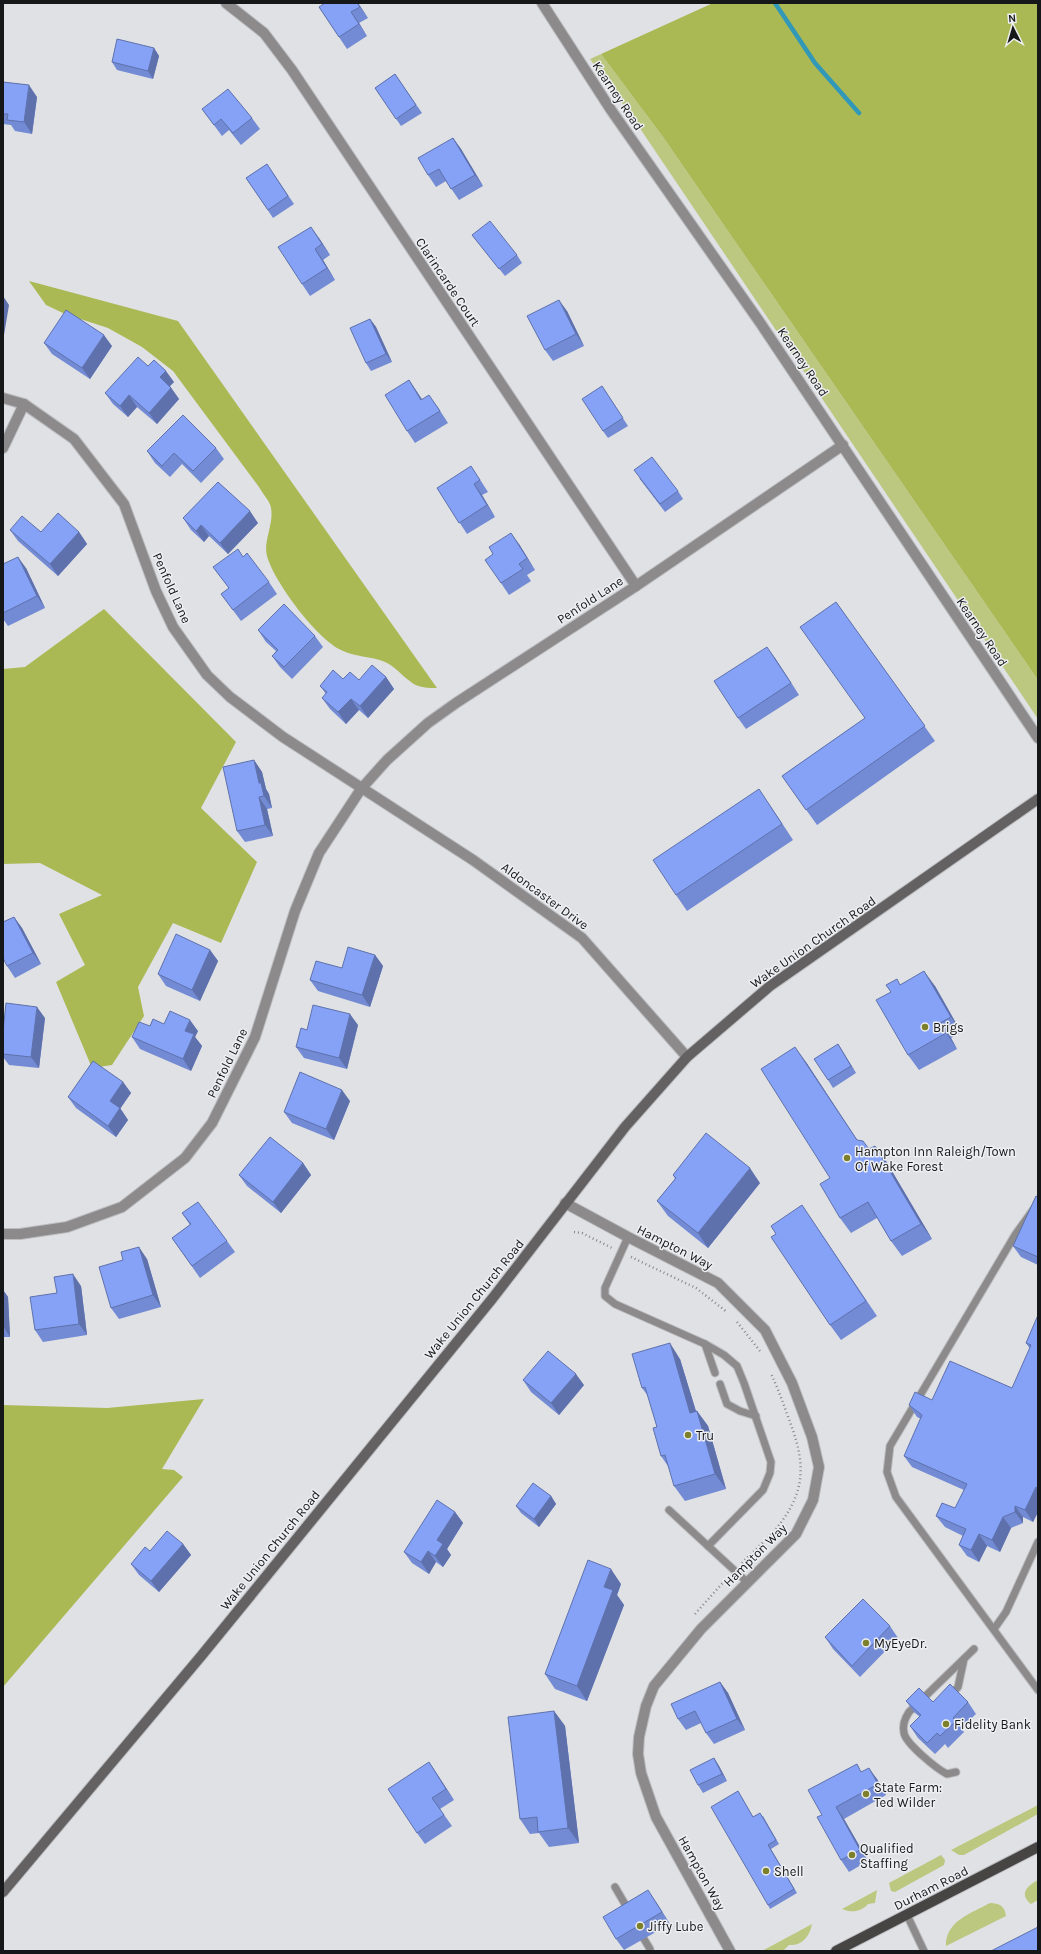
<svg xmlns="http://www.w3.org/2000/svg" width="1041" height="1954" viewBox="0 0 1041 1954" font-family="Karla,sans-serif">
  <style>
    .green { fill: #bcc87f }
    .forest { fill: #abb955 }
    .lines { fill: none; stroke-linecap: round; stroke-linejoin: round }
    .stream { stroke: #3298b7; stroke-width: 4.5 }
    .lane-casing { stroke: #bcbdc0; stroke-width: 9 }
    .street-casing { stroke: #bcbdc0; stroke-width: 12 }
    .secondary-casing { stroke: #bcbdc0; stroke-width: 12 }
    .primary-casing { stroke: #bcbdc0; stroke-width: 12 }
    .path { stroke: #87888b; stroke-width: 2.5; stroke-dasharray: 1 3; stroke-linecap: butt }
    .lane { stroke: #8c8a8a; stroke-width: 7 }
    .street { stroke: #8c8a8a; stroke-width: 10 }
    .secondary { stroke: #636161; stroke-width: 10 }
    .primary { stroke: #474444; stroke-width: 10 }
    .wall { fill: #738bd4 }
    .shaded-wall { fill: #5e71ac }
    .building { fill: #86a2f6; stroke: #5e71ac }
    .poi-dot { fill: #7d802a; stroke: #edeff2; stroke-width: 1.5 }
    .labels { text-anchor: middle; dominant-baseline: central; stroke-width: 3; stroke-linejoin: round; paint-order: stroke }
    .street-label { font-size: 13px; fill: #161718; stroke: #edeff2 }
    .poi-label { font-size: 13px; fill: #161718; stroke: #edeff2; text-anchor: start }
  </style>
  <rect width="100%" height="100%" fill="#e0e1e5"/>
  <g class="green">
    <polygon points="601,54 663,137 1038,680 1038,719 633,118 590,59"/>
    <polygon points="1038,1805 1038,1814 964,1855 959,1855 951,1850"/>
    <polygon points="941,1855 945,1860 944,1865 895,1892 891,1891 889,1883"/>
    <path d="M1038,1880v20l-7,4c-13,-10 -3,-19 7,-24z"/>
    <path d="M877,1890l-2,13 -7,1c-7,8 -16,9 -26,5z"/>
    <path d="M990,1903c9,0 15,3 16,13l-60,30c-1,-25 26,-33 44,-43z"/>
    <path d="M812,1924c-2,12 -10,22 -23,21l-6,6h-21z"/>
  </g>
  <g class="forest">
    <polygon points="713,3 1038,3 1038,680 663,137 601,54"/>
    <path d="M29,281l149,40 259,367c-8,0 -19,0 -26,-6 -10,-7 -15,-15 -26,-20 -14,-6 -31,-5 -44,-12 -24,-11 -67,-68 -74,-94 -4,-15 7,-32 4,-48 -1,-7 -9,-15 -12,-21l-86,-116 -31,-24 -34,-19 -43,-14 -19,-9z"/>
    <polygon points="104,609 236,742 201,808 257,862 221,943 173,923 138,987 144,1016 112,1065 92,1068 56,982 85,965 59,914 102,895 40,863 3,864 3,669 25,667"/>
    <polygon points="204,1399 162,1469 174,1470 183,1477 3,1687 3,1405 107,1408"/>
  </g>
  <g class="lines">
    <polyline class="stream" points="775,3 815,63 859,113"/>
    <defs>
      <g id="lane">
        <polyline points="1038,1203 1015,1235 890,1446 887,1472 896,1497 1038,1690"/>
        <polyline points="628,1237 605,1288 605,1296 615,1304 705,1344 724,1355 737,1366 744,1383 771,1462 770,1473 763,1490 708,1546"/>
        <polyline points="705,1344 715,1373"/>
        <polyline points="720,1384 727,1404 740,1411 756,1416"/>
        <polyline points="669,1510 747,1582"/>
        <polyline points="994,1629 1006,1612 1038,1542"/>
        <polyline points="949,1697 958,1687 964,1659"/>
        <path d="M956,1772l-9,2c-10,-5 -41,-30 -43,-41 -2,-8 1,-15 5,-21l65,-63"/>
        <polyline points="615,1887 629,1911"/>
        <polyline points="907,1915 924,1951"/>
        <polyline points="644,1939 650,1949"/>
      </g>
      <g id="street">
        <polyline points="226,3 264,33 292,70 636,586"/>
        <polyline points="542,3 611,110 761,324 1038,738"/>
        <polyline points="3,398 24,404 74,439 124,504 156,591 173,627 207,675 230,697 283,737 473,860 582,938 687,1057"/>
        <polyline points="3,448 24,404"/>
        <polyline points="565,1203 628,1237 718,1283 765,1330 792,1383 812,1437 819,1467 813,1500 796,1534 701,1629 654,1686 646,1706 639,1737 638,1754 641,1773 656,1817 730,1951"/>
        <polyline points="3,1234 20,1234 67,1227 122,1207 185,1158 212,1123 255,1037 295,911 319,853 361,789 387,760 428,723 456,703 636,586 843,445"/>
      </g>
      <polyline id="secondary" points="3,1892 202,1655 492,1299 625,1127 687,1057 770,986 1038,799"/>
      <polyline id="primary" points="836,1951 1038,1847"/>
    </defs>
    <use href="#lane" class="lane-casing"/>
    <use href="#street" class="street-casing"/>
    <use href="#secondary" class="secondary-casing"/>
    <use href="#primary" class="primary-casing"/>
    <g class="path">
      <polyline points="574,1232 582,1233 612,1248"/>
      <polyline points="631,1257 696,1288 727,1312"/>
      <polyline points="737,1322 760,1351"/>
      <path d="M742,1563c13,-14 29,-26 40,-42 28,-38 20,-68 5,-107 -5,-14 -10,-28 -16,-40"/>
      <polyline points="695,1614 727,1578"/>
    </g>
    <use href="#lane" class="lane"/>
    <use href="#street" class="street"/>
    <use href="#secondary" class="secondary"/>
    <use href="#primary" class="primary"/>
  </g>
  <g class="wall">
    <polygon points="358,3 368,18 359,23 367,36 347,49 319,7"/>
    <polygon points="154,48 159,56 153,79 117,70 112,62"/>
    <polygon points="395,74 422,113 401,126 375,88"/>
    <polygon points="3,82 37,97 32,134 15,131 11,125 3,124"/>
    <polygon points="202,109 252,118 260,129 241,145 229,130 222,136"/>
    <polygon points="453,138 461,149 483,186 459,200 446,181 436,187 428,175"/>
    <polygon points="267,164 294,204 273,218 246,178"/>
    <polygon points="472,235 517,255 522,263 505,276"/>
    <polygon points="319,238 330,255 323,260 335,280 310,296 302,284"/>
    <polygon points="567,311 584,346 553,361 545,350"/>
    <polygon points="370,319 376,327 392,362 371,371 366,363"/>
    <polygon points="44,343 112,346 90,379 52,354"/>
    <polygon points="148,366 174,382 170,386 179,399 157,424 137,407 128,417 113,404 105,393"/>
    <polygon points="409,380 422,399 437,406 448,423 415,443 407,431"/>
    <polygon points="602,386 628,426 608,438 603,431"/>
    <polygon points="216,448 224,459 201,483 182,464 170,477 155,463 147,451"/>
    <polygon points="479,478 488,492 482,495 495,517 467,534 437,488"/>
    <polygon points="639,478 678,491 683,499 665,512"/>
    <polygon points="183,518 258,523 228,554 209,536 204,542 191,530"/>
    <polygon points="10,530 41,532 79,532 87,544 58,576 18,541"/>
    <polygon points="519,544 535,570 527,575 531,581 509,595 501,583"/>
    <polygon points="243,557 269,582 277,594 241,621 221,594 229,588 213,567"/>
    <polygon points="3,564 26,568 45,608 8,626 3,619"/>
    <polygon points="836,602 935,741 817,825 782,776 865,718"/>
    <polygon points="258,630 315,636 323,647 292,679 280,667 272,656 276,651 266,642"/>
    <polygon points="775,658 799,695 746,729 738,718"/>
    <polygon points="386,677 394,689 368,718 359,710 346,724 330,709 322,698 326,694 320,686 343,679 359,680"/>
    <polygon points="254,760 262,772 266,789 269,794 272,808 267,809 273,836 245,842 237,831"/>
    <polygon points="769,804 793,840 687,911 676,895"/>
    <polygon points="14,917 22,928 41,964 15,978 7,966"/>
    <polygon points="210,950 218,961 200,1001 166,986 158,974"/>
    <polygon points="375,955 383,966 370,1007 318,991 310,980"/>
    <polygon points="901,985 935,986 961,1032 951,1038 957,1049 919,1070 908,1055 891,992"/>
    <polygon points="45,1018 39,1068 9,1065 3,1057 3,1031"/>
    <polygon points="164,1024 198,1031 195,1037 202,1046 191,1071 140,1049 132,1037 150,1026"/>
    <polygon points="358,1025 347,1069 304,1058 296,1047 307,1030"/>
    <polygon points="838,1044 856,1073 833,1088 828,1080"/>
    <polygon points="806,1062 857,1140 886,1161 932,1239 902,1256 891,1241 877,1218 851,1233 840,1218 830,1178"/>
    <polygon points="123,1082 131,1093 120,1108 128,1120 116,1137 76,1108 68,1097"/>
    <polygon points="350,1101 334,1140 292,1123 284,1112"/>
    <polygon points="303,1163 311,1175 281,1213 247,1186 239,1175"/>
    <polygon points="673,1175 760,1183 708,1248 668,1216 657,1201 675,1179"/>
    <polygon points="1038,1197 1038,1265 1021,1257 1013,1246"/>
    <polygon points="182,1213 227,1241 235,1252 200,1278 172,1238 190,1225"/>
    <polygon points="812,1220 877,1316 841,1340 830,1325 776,1234"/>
    <polygon points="147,1259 161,1307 119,1319 111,1308 123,1260"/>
    <polygon points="81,1286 87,1335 43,1342 35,1330"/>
    <polygon points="3,1290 8,1297 10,1337 3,1337"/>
    <polygon points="1038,1315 1038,1512 1033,1522 1023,1517 1023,1523 1011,1528 1000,1552 987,1546 979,1562 967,1556 959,1545 963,1536 945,1527 936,1516 955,1508 964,1490 912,1467 904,1456 921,1419 917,1417 909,1405 932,1400 1012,1388 1030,1349 1026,1343"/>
    <polygon points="680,1359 696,1411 697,1411 708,1426 726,1489 685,1501 674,1486 670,1469 661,1456 657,1427 648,1396 642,1388"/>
    <polygon points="523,1380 584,1385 559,1415 531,1392"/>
    <polygon points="551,1496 556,1504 539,1527 521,1513 516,1506"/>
    <polygon points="455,1512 463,1523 447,1549 451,1555 443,1567 436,1562 429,1574 412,1563 404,1552"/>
    <polygon points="183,1544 191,1555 159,1592 139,1575 131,1564"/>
    <polygon points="621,1584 617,1595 624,1605 587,1701 555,1689 545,1674"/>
    <polygon points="890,1626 898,1638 860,1677 833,1649 825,1637"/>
    <polygon points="720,1682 728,1693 745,1730 714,1744 706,1733 701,1723 686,1730 678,1719"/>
    <polygon points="906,1701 968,1702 976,1714 961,1728 964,1732 948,1748 945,1744 935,1754 918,1738 910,1726 920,1717 914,1712"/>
    <polygon points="554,1711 565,1726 579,1843 549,1847 539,1833 530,1834 520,1819"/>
    <polygon points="714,1758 719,1766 727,1781 703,1793 698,1785"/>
    <polygon points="429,1762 454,1800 440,1809 452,1826 425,1844 417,1833"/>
    <polygon points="862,1771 877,1779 886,1795 844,1819 868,1861 849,1872 841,1860 822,1815"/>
    <polygon points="738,1791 753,1817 763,1816 779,1844 771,1849 797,1893 770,1909 768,1905"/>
    <polygon points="656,1902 670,1924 624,1950 616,1939"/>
  </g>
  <g class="shaded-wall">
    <polygon points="357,3 358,3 368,18"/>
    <polygon points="351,12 359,23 367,36"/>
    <polygon points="154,48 159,56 153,79 148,71"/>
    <polygon points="29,85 37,97 32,134 24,122"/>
    <polygon points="453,138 461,149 483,186 475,175"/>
    <polygon points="311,227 319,238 330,255 322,244"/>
    <polygon points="315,249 323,260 335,280 327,268"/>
    <polygon points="3,296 9,305 3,341"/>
    <polygon points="559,300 567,311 584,346 576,334"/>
    <polygon points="370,319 376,327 392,362 386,354"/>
    <polygon points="104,335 112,346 90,379 82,368"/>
    <polygon points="166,371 174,382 168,388 160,377"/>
    <polygon points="409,380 417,392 429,411 421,400"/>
    <polygon points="171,388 179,399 157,424 149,413"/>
    <polygon points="129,395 137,407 128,417 120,406"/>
    <polygon points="474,484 482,495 495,517 487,505"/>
    <polygon points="250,511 258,523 228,554 220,543"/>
    <polygon points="201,525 209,536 204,542 196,531"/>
    <polygon points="79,532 87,544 58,576 50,564"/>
    <polygon points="511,533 519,544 535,570 527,558"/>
    <polygon points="18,557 26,568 45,608 37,596"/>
    <polygon points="767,647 775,658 799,695"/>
    <polygon points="386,677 394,689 368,718 360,706"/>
    <polygon points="351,699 359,710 346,724 338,712"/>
    <polygon points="254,760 262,772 266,789 269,794 272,808 264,796 259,783"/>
    <polygon points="759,789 793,840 782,824"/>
    <polygon points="259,797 267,809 273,836 265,825"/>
    <polygon points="14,917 22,928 41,964 33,953"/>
    <polygon points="210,950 218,961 200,1001 192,990"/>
    <polygon points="375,955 383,966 370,1007 362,995"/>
    <polygon points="924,971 935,986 961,1032 951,1017"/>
    <polygon points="37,1007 45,1018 39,1068 31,1057"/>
    <polygon points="350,1014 358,1025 347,1069 339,1058"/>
    <polygon points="190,1020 198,1031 195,1037 202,1046 191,1071 183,1059 185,1031"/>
    <polygon points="940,1023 951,1038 957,1049 946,1033"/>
    <polygon points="838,1044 843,1052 856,1073 851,1066"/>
    <polygon points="795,1047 806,1062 867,1155"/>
    <polygon points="123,1082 131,1093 118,1112 110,1101"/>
    <polygon points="342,1090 350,1101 334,1140 326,1129"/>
    <polygon points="120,1108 128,1120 116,1137 108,1126"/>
    <polygon points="875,1146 886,1161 932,1239 921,1224"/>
    <polygon points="303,1163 311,1175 281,1213 273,1202"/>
    <polygon points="750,1168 760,1183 708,1248 698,1233"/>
    <polygon points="139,1247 147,1259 161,1307 153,1295"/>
    <polygon points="73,1274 81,1286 87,1335 79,1324"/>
    <polygon points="3,1290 8,1297 10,1337 3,1326"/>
    <polygon points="670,1343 680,1359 701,1428 690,1413"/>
    <polygon points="576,1374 584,1385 559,1415 551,1403"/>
    <polygon points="697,1411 708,1426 726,1489 715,1474"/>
    <polygon points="1036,1487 1038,1489 1038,1512 1033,1522 1025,1510"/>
    <polygon points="551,1496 556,1504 539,1527 534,1519"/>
    <polygon points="1015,1506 1023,1517 1023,1523 1015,1512"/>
    <polygon points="455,1512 463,1523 447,1549 451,1555 443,1567 435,1556 437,1540"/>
    <polygon points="1003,1517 1011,1528 1000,1552 992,1540"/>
    <polygon points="979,1534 987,1546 979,1562 971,1550"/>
    <polygon points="183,1544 191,1555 159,1592 151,1581"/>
    <polygon points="428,1551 436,1562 429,1574 421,1562"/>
    <polygon points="611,1569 621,1584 617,1595 624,1605 587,1701 577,1686 604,1587"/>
    <polygon points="720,1682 728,1693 745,1730 737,1719"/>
    <polygon points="554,1711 565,1726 579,1843 568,1828"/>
    <polygon points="714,1758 719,1766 727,1781 722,1774"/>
    <polygon points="429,1762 437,1774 454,1800 446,1789"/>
    <polygon points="869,1768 877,1779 886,1795 878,1784"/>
    <polygon points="836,1807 844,1819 868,1861 860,1850"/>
    <polygon points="648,1890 656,1902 670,1924 662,1912"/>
  </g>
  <g class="building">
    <polygon points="325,3 357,3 360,7 351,12 359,24 339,37 319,7"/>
    <polygon points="117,39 154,48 148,71 112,62"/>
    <polygon points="395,74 416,105 396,119 375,88"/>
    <polygon points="3,82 29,85 24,122 7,120 8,114 3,114"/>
    <polygon points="228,89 252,118 233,133 221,119 214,125 202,109"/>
    <polygon points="453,138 475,175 451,189 439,169 428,175 418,158"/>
    <polygon points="267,164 288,196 268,210 246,178"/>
    <polygon points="490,221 517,255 499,269 472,235"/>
    <polygon points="311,227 322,244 315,249 327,268 302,284 278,247"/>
    <polygon points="559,300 576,334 545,350 527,316"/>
    <polygon points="66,310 104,335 82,368 44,343"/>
    <polygon points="370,319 386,354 366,363 350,328"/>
    <polygon points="138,357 148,366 154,360 166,371 160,377 171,388 149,413 129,395 120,406 105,393"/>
    <polygon points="409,380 421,400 429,395 440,411 407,431 385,395"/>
    <polygon points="602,386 623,418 603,431 582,399"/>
    <polygon points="183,415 216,448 193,471 174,453 162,466 147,451"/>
    <polygon points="652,457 678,491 660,504 634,470"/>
    <polygon points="471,466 480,480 474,484 487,505 459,523 437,488"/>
    <polygon points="218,482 250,511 220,543 201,525 196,531 183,518"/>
    <polygon points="58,513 79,532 50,564 10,530 22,516 41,532"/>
    <polygon points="511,533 527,558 519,564 523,569 501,583 485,560 493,554 489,547"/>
    <polygon points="238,549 243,557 247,553 269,582 233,610 221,594 229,588 213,567"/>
    <polygon points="18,557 37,596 3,613 3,564"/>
    <polygon points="836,602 925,726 806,810 782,776 865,718 800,627"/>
    <polygon points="284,604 315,636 284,667 272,656 278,650 258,630"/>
    <polygon points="767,647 791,683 738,718 714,681"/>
    <polygon points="372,665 386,677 360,706 351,699 338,712 322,698 327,692 320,686 333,670 343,679 350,672 359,680"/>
    <polygon points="254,760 259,783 261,783 264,796 259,797 265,825 237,831 223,767"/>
    <polygon points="759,789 782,824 676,895 653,860"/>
    <polygon points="14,917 33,953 7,966 3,958 3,922"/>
    <polygon points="176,934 210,950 192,990 158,974"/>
    <polygon points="348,947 375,955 362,995 310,980 316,961 342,968"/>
    <polygon points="924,971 951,1017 940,1023 946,1033 908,1055 876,1000 891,992 886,985 897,979 900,985"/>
    <polygon points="6,1003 37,1007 31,1057 3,1054 3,1031"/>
    <polygon points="313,1005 350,1014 339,1058 296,1047 301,1028 307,1030"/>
    <polygon points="170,1011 190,1020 185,1031 194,1034 183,1059 132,1037 139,1022 150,1026 153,1019 164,1024"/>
    <polygon points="838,1044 851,1066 828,1080 814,1059"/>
    <polygon points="795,1047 857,1140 863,1141 869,1149 875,1146 921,1224 891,1241 868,1202 840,1218 820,1184 830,1178 761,1069"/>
    <polygon points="93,1061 123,1082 110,1101 120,1108 108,1126 68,1097"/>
    <polygon points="300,1072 342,1090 326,1129 284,1112"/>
    <polygon points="706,1133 750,1168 698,1233 657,1201 676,1178 673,1175"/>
    <polygon points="270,1137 303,1163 273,1202 239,1175"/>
    <polygon points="1036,1196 1038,1197 1038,1257 1013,1246"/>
    <polygon points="198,1202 227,1241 192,1266 172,1238 191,1224 182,1213"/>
    <polygon points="802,1205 866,1301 830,1325 771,1237 776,1234 771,1226"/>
    <polygon points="139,1247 153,1295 111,1308 99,1267 123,1260 121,1252"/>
    <polygon points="73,1274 79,1324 35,1330 30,1297 57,1293 54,1277"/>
    <polygon points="1038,1315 1038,1488 1036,1487 1025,1510 1015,1506 1015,1512 1003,1517 992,1540 979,1534 971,1550 959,1545 966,1529 936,1516 942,1503 955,1508 967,1484 904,1456 922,1415 909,1405 915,1392 932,1400 950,1361 1012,1388 1031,1345 1026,1343"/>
    <polygon points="670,1343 690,1413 697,1411 715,1474 674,1486 665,1455 661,1456 653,1428 657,1427 645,1387 642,1388 632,1354"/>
    <polygon points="548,1351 576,1374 551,1403 523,1380"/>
    <polygon points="533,1483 551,1496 534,1519 516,1506"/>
    <polygon points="437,1500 455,1512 437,1540 443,1544 435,1556 428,1551 421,1562 404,1552"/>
    <polygon points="167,1531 183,1544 151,1581 131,1564 145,1547 150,1551"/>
    <polygon points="588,1560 611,1569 604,1587 613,1590 577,1686 545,1674"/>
    <polygon points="863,1599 890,1626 852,1666 825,1637"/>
    <polygon points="720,1682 737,1719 706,1733 695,1711 678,1719 671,1704"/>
    <polygon points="950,1684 968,1702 953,1718 956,1721 940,1736 937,1733 927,1743 910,1726 921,1715 906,1701 919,1688 933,1702"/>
    <polygon points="554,1711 568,1828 538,1832 537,1817 520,1819 508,1717"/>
    <polygon points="714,1758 722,1774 698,1785 690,1770"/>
    <polygon points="429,1762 446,1789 432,1798 444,1815 417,1833 388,1789"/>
    <polygon points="857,1764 861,1772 869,1768 878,1784 836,1807 860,1850 841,1860 817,1817 822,1815 808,1790"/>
    <polygon points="738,1791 753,1817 760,1813 776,1840 768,1845 794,1889 768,1905 711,1807"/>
    <polygon points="648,1890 662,1912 616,1939 603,1917"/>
    <polygon points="1038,1927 1038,1951 991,1951"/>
  </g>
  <g class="poi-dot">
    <circle cx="925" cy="1027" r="4"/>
    <circle cx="847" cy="1158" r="4"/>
    <circle cx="688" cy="1435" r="4"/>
    <circle cx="866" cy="1643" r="4"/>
    <circle cx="946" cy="1724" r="4"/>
    <circle cx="866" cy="1794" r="4"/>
    <circle cx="852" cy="1855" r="4"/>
    <circle cx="766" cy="1871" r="4"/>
    <circle cx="640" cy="1926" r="4"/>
  </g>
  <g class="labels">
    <g class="street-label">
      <text transform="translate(618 96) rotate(56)">Kearney Road</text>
      <text transform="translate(448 282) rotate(56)">Clarincarde Court</text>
      <text transform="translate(803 362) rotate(56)">Kearney Road</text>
      <text transform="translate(172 588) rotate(66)">Penfold Lane</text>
      <text transform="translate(590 600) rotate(-33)">Penfold Lane</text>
      <text transform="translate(982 632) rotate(56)">Kearney Road</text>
      <text transform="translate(545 896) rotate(36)">Aldoncaster Drive</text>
      <text transform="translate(813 942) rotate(-35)">Wake Union Church Road</text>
      <text transform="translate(227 1063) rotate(-64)">Penfold Lane</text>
      <text transform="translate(675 1247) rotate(27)">Hampton Way</text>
      <text transform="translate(474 1299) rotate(-51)">Wake Union Church Road</text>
      <text transform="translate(270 1550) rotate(-51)">Wake Union Church Road</text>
      <text transform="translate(755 1555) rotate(-45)">Hampton Way</text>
      <text transform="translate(702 1873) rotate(61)">Hampton Way</text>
      <text transform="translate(931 1888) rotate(-27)">Durham Road</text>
    </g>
    <g class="poi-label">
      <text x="933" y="1027">Brigs</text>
      <text x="855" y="1151">Hampton Inn Raleigh/Town<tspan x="855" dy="15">Of Wake Forest</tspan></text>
      <text x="696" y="1435">Tru</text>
      <text x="874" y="1643">MyEyeDr.</text>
      <text x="954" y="1724">Fidelity Bank</text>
      <text x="874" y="1787">State Farm:<tspan x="874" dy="15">Ted Wilder</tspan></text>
      <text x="860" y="1848">Qualified<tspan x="860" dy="15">Staffing</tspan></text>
      <text x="774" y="1871">Shell</text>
      <text x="648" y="1926">Jiffy Lube</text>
    </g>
  </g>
  <rect width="1041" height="1954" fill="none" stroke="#161718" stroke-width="8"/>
  <g transform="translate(1013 28) rotate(355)" stroke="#edeff2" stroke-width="3" paint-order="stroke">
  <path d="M0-3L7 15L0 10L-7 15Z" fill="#161718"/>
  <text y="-6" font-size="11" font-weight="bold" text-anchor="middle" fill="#161718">N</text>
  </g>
</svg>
